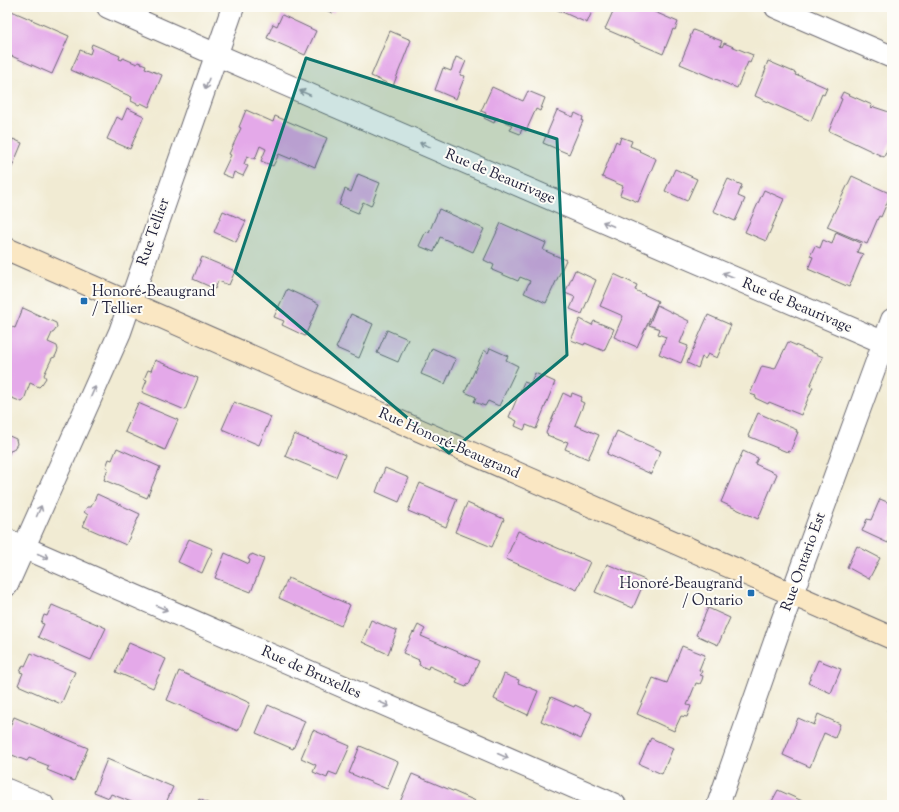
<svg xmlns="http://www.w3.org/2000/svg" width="899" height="812" viewBox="0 0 899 812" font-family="'Sorts Mill Goudy',serif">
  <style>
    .building { fill: #e4a9e9 }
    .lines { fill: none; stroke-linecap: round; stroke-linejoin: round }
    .street-casing { stroke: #6a6870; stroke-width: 24 }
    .secondary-casing { stroke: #6a6870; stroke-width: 24 }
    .street { stroke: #fff; stroke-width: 22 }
    .secondary { stroke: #fae7c3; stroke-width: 22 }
    .oneway { stroke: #9c9ca7 }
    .marked { fill: #0f766e; fill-opacity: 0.2; stroke: #0f766e; stroke-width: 3; stroke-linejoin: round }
    .poi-dot { fill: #1f6fb2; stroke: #fdfcf7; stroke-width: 1.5 }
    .labels { text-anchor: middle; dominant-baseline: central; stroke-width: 4; stroke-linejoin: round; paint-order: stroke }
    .street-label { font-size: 15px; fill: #22223b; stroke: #fdfcf7 }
    .poi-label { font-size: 15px; fill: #22223b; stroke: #fdfcf7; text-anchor: start }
  </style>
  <rect width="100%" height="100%" fill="#fdfcf7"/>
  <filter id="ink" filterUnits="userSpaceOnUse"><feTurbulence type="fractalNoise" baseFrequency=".025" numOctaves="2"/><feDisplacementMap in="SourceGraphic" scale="8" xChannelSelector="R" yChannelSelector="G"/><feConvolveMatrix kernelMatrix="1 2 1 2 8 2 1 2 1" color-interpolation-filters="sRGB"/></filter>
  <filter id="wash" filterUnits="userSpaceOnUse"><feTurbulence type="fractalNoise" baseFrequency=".012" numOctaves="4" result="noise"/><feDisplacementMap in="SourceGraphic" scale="16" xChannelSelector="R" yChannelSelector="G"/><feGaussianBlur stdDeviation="0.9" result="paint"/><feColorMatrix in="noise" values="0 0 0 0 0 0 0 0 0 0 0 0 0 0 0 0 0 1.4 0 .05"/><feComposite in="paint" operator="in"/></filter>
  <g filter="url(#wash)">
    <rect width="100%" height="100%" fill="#f1ebd3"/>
    <g id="blocks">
      <g class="building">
        <polygon points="324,7 336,7 333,13 323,9"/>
        <polygon points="551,7 594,7 587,23"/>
        <polygon points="615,7 644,7 647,8 646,10 649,11 650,10 678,22 675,30 673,29 663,54 605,29"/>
        <polygon points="7,9 69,36 52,74 7,54 8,48 7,48"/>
        <polygon points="282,15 316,31 305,55 267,38 273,24 277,26"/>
        <polygon points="693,30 722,41 720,46 721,46 722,47 724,43 753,55 750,63 748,62 737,88 680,64 691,37 690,37"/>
        <polygon points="390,31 411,40 393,86 371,76"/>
        <polygon points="92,44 120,56 119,59 122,60 123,58 137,64 138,62 146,65 145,68 162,75 149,107 141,103 139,105 131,101 132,97 71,70 80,50 90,54 92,48 91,47"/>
        <polygon points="456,57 466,61 460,75 465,76 456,99 435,90 443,68 451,71"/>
        <polygon points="768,61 796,73 795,75 798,76 798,75 827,88 824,95 822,94 811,121 755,96 766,69 765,69"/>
        <polygon points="492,87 523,101 528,91 545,98 540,111 536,109 526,131 522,129 520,134 510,130 512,125 496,118 494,123 484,118 486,113 481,111"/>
        <polygon points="843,92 872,105 871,108 872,109 874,107 892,113 892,138 884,157 829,131 842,99 840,98"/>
        <polygon points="127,108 144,116 130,149 107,139 117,117 122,120"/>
        <polygon points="246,110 273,122 275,116 327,138 315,167 292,157 291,159 279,154 273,166 261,161 266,149 260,146 255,159 247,156 244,164 248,166 243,176 234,172 232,178 222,174 231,155 229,154 241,128 239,127"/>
        <polygon points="557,110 573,117 575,113 583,117 582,121 583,121 569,154 543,143"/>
        <polygon points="621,137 632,141 630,146 640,150 639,151 656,159 638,202 620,195 623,186 602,177 616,141 619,143"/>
        <polygon points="13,139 22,143 7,179 7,148 9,149"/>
        <polygon points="675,169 697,179 687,201 665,191"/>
        <polygon points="358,174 380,183 371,206 363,202 358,213 339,205 345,189 351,192"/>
        <polygon points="852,176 889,193 888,195 890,196 881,217 879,216 878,218 867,244 827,227"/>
        <polygon points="728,179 742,185 738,196 745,199 735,221 713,211"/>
        <polygon points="764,190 784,199 766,241 745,232"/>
        <polygon points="439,209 484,229 473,252 440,237 434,252 419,246 426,231 429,232"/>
        <polygon points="223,211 246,221 236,242 214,232"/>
        <polygon points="501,223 546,243 543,250 566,260 546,303 524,293 530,281 520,277 518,281 492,270 494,265 484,260"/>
        <polygon points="836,232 861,243 857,252 863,254 849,287 808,269 813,257 810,256 815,246 820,248 823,240 832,244"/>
        <polygon points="202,257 235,271 229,285 218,281 215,289 193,279"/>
        <polygon points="575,270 596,280 582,314 570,309 575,297 565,293"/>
        <polygon points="614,274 637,285 635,290 658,301 637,347 614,337 623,316 600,306"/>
        <polygon points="287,289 319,304 305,336 282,325 284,321 274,317"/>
        <polygon points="657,305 689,321 680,343 688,346 681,363 659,354 666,337 658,334 660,329 649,325"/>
        <polygon points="23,308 56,323 57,327 54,332 52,333 48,342 57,346 58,350 55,357 52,358 44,375 46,378 42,384 39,387 30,383 24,400 22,402 7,396 7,332 10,326 15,328"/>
        <polygon points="351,314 373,324 359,358 336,348"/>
        <polygon points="708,315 731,325 717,358 708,354 705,359 702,357 698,368 687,363"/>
        <polygon points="580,319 592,325 594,321 614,329 604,351 585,343 584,345 571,340"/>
        <polygon points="387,330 408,339 398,362 377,353"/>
        <polygon points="788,342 823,357 810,386 813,387 801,415 769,402 768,404 755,398 756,396 750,394 762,366 775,369"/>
        <polygon points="432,348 456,359 445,384 421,374"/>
        <polygon points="490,348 508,356 506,360 518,366 499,406 488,401 485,406 474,402 476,397 465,392 484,350 488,353"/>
        <polygon points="155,360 198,378 185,410 142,392 147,380 144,379 148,370 151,371"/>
        <polygon points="535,373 555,382 536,429 526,425 524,430 515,426 517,421 509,417 524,382 530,384"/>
        <polygon points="563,393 571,397 572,393 582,397 580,401 584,403 575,425 599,435 588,459 565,449 568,442 565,441 564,442 547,435 548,434 546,433"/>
        <polygon points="234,402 271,417 259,445 222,429"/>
        <polygon points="138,403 178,420 165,450 125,432"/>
        <polygon points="758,413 797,430 796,432 798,432 790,452 788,451 787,452 748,436"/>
        <polygon points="617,431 661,451 651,474 607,454"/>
        <polygon points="294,434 345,455 336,477 285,456"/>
        <polygon points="7,435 16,439 17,444 13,450 10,451 7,459"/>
        <polygon points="117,448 160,467 147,498 104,480 108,468 106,467 109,459 112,460"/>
        <polygon points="743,451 758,458 755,464 777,474 758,519 721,502"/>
        <polygon points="385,468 409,478 399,502 376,492"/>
        <polygon points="420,483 457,499 446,527 408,511"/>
        <polygon points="97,494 140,514 126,545 83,526 88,515 84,512 87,507 91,507"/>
        <polygon points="880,499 892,504 892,534 888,543 862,531 867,519 871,520"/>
        <polygon points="467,503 504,519 492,547 455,532"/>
        <polygon points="518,531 590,562 577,590 506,559"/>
        <polygon points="189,539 213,549 202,573 178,562"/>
        <polygon points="857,546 880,558 869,579 847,567"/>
        <polygon points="225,553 249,564 250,560 248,559 250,555 252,555 252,554 264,559 251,592 215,578"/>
        <polygon points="607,564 645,580 633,608 595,592"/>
        <polygon points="288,578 350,605 341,626 279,598"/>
        <polygon points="52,605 106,628 91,660 38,637 44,624 41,623 44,615 47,616"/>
        <polygon points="708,608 730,618 718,645 696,635"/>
        <polygon points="371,620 397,631 388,654 362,642"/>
        <polygon points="418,625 425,629 421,636 479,661 469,684 468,683 466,687 456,683 458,679 429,666 428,669 419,665 420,662 418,661 419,660 403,653 413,632 414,633"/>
        <polygon points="129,643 166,659 153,688 116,672"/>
        <polygon points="682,646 705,655 699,670 702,671 700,675 703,676 702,680 700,684 696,683 687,705 691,706 687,717 681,716 674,731 637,714 653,678 667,683"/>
        <polygon points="31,653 75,672 61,704 18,685 23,673 20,672 23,665 25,666"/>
        <polygon points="818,660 841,669 831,693 808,683"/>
        <polygon points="179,671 250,703 238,731 167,700"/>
        <polygon points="504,674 519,680 518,683 538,691 528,715 494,699"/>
        <polygon points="551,697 574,707 575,705 592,713 581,739 541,721"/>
        <polygon points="892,699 892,714 887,711"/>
        <polygon points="268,705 305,721 293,749 256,733"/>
        <polygon points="818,714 840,724 835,738 824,733 810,767 783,755 798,718 814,725"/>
        <polygon points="14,717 88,748 74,781 47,770 49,766 29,758 27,761 7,753 7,733"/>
        <polygon points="313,730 350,746 337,775 329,772 327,778 313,772 316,765 301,758"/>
        <polygon points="651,738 673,748 662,774 639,764"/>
        <polygon points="360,746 398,762 387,789 349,773"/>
        <polygon points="107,759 173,787 165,805 139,805 111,794 109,798 94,792"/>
        <polygon points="412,774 448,789 485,805 408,805 400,802"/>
        <polygon points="778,790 811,805 770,805"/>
        <polygon points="199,799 212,805 196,805"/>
      </g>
    </g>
  </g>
  <g filter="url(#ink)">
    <use href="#blocks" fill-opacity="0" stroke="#6a6870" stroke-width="1"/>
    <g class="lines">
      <defs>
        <g id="street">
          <polyline points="108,7 217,55 892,346"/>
          <polyline points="776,7 892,57"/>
          <polyline points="7,540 615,805"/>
          <polyline points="7,585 120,332 233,7"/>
          <polyline points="7,790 43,805"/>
          <polyline points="718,805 781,624 892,320"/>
        </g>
        <polyline id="secondary" points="7,249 892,638"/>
      </defs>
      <use href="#street" class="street-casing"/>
      <use href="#secondary" class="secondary-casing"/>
      <use href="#street" class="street"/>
      <use href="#secondary" class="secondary"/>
    </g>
    <defs><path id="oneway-shaft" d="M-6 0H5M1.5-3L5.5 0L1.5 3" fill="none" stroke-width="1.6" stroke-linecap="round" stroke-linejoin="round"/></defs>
    <g class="oneway">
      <use href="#oneway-shaft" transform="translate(207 84) rotate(109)"/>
      <use href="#oneway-shaft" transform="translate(305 93) rotate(-157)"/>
      <use href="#oneway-shaft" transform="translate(425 145) rotate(-157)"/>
      <use href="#oneway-shaft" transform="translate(608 224) rotate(-157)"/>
      <use href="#oneway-shaft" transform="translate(728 275) rotate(-157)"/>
      <use href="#oneway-shaft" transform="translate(93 392) rotate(-66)"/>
      <use href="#oneway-shaft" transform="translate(39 511) rotate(-66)"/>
      <use href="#oneway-shaft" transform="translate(43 556) rotate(24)"/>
      <use href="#oneway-shaft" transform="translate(162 608) rotate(24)"/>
      <use href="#oneway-shaft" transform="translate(384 704) rotate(24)"/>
      <use href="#oneway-shaft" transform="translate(503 756) rotate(24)"/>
    </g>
  </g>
  <path class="marked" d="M306,58l251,81 10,216 -118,98 -214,-181z"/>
  <g class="poi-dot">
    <rect x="80" y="297" width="8" height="8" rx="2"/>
    <rect x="747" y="589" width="8" height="8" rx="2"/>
  </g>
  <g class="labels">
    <g class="street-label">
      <text transform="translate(500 177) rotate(23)">Rue de Beaurivage</text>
      <text transform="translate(154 232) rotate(-71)">Rue Tellier</text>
      <text transform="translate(797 306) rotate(23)">Rue de Beaurivage</text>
      <text transform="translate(449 444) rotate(24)">Rue Honoré-Beaugrand</text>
      <text transform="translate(804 562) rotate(-70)">Rue Ontario Est</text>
      <text transform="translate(311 673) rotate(24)">Rue de Bruxelles</text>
    </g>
    <g class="poi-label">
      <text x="92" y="292">Honoré-Beaugrand<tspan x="92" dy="17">/ Tellier</tspan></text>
      <text x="743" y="584" text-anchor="end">Honoré-Beaugrand<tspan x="743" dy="17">/ Ontario</tspan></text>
    </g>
  </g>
  <rect width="899" height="812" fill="none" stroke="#fdfcf7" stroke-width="24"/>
</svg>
